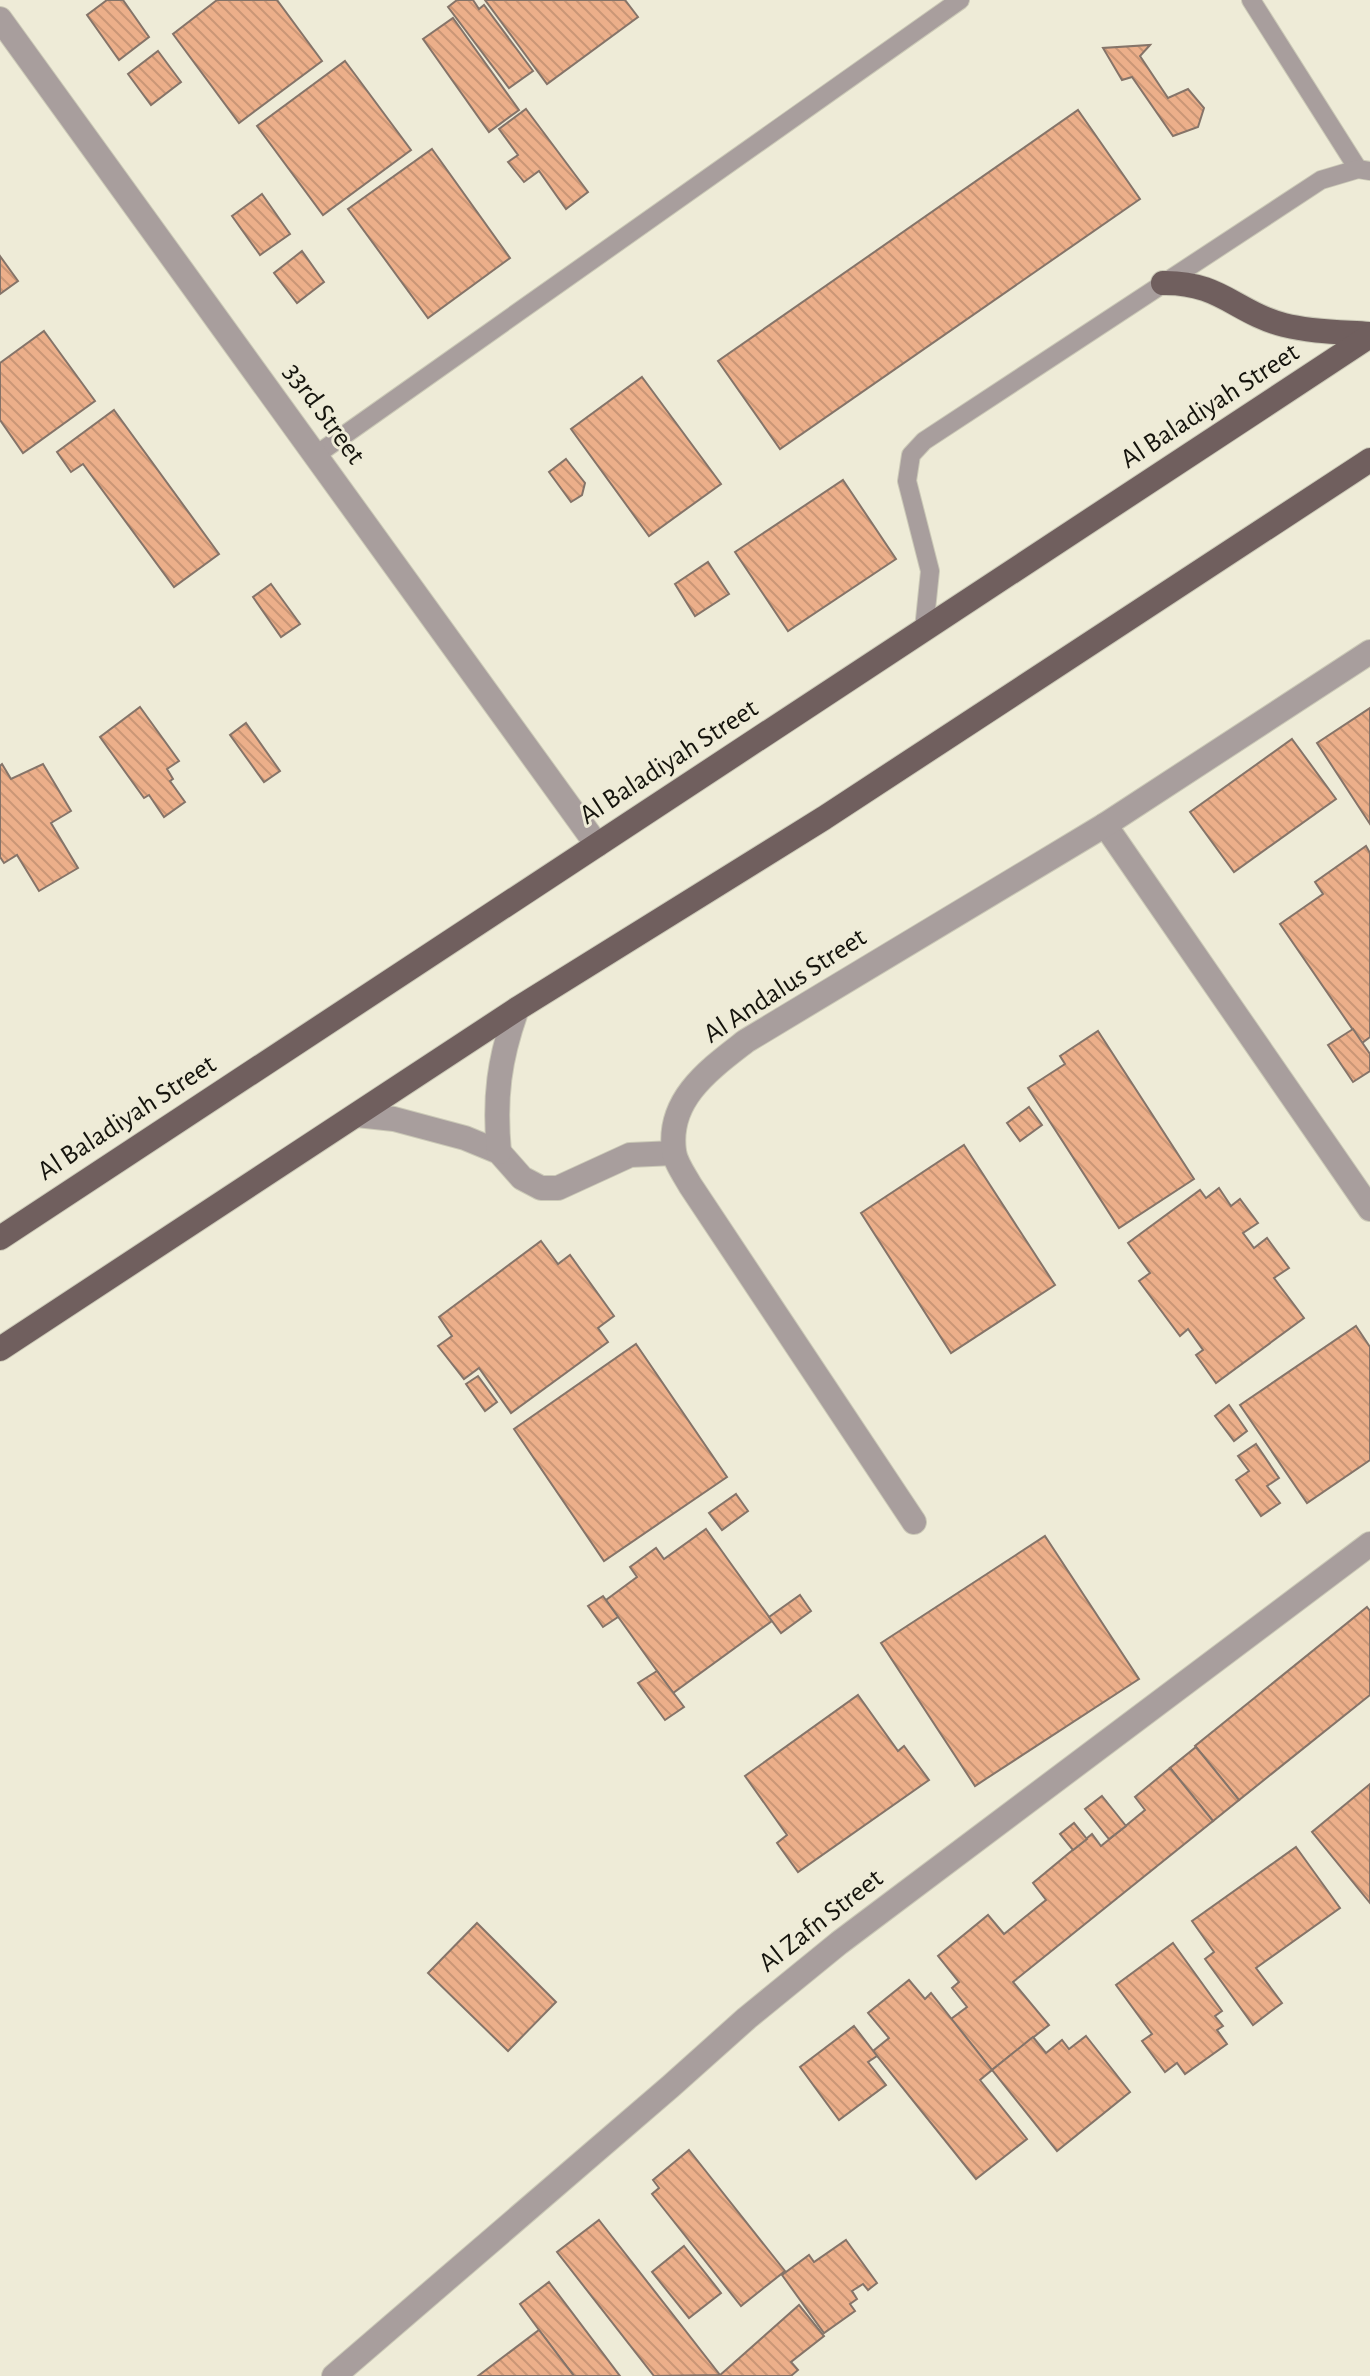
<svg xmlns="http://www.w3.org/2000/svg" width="1370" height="2376" viewBox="0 0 1370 2376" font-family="'Alegreya Sans',sans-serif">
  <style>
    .building { fill: url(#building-back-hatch); stroke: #857469; stroke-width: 2 }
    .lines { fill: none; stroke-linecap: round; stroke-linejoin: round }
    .lane-casing { stroke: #cbc9b7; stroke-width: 20 }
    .street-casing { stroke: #cbc9b7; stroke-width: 26 }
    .primary-casing { stroke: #cbc9b7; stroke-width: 26 }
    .lane { stroke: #a89e9d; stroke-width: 18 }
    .street { stroke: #a89e9d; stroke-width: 24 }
    .primary { stroke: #705f5e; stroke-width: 24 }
    .labels { text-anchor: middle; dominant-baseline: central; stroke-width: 6; stroke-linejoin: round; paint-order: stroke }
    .street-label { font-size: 28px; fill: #15140d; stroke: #eeebd7 }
  </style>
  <defs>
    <pattern id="building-back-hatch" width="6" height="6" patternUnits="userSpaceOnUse" patternTransform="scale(2)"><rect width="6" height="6" fill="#ecaf8a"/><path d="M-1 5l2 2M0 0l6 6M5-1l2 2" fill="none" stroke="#ca9676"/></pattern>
  </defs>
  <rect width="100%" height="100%" fill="#eeebd7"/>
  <g class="building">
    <polygon points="107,0 123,0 149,37 119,60 87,15"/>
    <polygon points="217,0 277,0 322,61 239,123 173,34"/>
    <polygon points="457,0 473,0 479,9 484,5 533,71 509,88 448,7"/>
    <polygon points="485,0 625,0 638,17 547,84"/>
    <polygon points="453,18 519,110 489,132 423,39"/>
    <polygon points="1150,45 1140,56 1168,98 1188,89 1204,108 1198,127 1173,136 1132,77 1122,80 1103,48"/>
    <polygon points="158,51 181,82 151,105 128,74"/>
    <polygon points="345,61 411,150 323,215 257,126"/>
    <polygon points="526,109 588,192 566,209 539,171 524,182 508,162 518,155 499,129"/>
    <polygon points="1078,110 1140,199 780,449 718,361"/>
    <polygon points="432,149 510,258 428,318 348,209"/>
    <polygon points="262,194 290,234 260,255 232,216"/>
    <polygon points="302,251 324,282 297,303 274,273"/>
    <polygon points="0,256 18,281 0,294"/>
    <polygon points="44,331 95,401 23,453 0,420 0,363"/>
    <polygon points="642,377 721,484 649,536 571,429"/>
    <polygon points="114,410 219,554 174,587 83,464 71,472 57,452"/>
    <polygon points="566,459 585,483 582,495 571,502 549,472"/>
    <polygon points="843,480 896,559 788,631 735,552"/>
    <polygon points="708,562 729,594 695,616 675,584"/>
    <polygon points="271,584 300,624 281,637 253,597"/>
    <polygon points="140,707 179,761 167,769 173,779 170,781 185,802 164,817 149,795 144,798 100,737"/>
    <polygon points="1370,708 1370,824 1317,743"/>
    <polygon points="246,723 280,771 264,782 230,735"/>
    <polygon points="1292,739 1336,799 1234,872 1190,812"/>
    <polygon points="2,764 11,779 43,764 71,811 51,823 78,868 39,891 17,855 4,863 0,857 0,766"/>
    <polygon points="1366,846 1370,853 1370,1037 1362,1043 1280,924 1323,894 1315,882"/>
    <polygon points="1353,1029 1370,1054 1370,1071 1353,1082 1328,1045"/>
    <polygon points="1098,1031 1194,1179 1119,1228 1028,1088 1065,1064 1060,1056"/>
    <polygon points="1029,1107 1042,1125 1020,1141 1007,1123"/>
    <polygon points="964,1145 1055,1285 951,1353 861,1213"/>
    <polygon points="1219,1188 1231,1206 1240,1199 1258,1223 1243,1233 1254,1248 1267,1238 1289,1268 1274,1278 1304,1318 1216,1383 1196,1355 1203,1350 1188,1329 1180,1336 1139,1281 1150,1273 1128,1243 1200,1190 1206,1198"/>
    <polygon points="541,1241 558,1264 570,1255 614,1316 598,1328 608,1342 511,1413 479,1368 464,1379 438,1346 452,1336 439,1317"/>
    <polygon points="1356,1326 1370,1347 1370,1460 1307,1503 1240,1405"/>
    <polygon points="636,1344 727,1477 604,1561 514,1429"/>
    <polygon points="478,1376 497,1402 485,1411 466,1384"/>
    <polygon points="1229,1405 1247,1431 1234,1441 1215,1416"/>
    <polygon points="1256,1444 1279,1478 1267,1486 1280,1503 1261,1516 1236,1480 1249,1471 1238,1456"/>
    <polygon points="736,1494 748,1511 722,1530 709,1513"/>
    <polygon points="706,1529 772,1621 673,1693 606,1600 637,1577 630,1567 656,1548 664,1559"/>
    <polygon points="1045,1536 1139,1679 975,1786 881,1643"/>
    <polygon points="800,1595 811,1611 781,1633 769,1617"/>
    <polygon points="603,1596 618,1617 603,1627 588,1606"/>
    <polygon points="1367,1607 1370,1611 1370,1695 1239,1800 1195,1746"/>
    <polygon points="657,1671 684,1707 665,1720 638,1683"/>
    <polygon points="858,1695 898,1751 904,1746 929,1780 798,1872 777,1843 787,1835 745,1776"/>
    <polygon points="1196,1747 1239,1800 1213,1821 1170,1768"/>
    <polygon points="1170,1768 1213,1821 1013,1982 1049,2025 992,2070 951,2019 967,2007 952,1988 959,1982 938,1956 988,1915 1004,1934 1046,1900 1033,1883 1092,1834 1101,1846 1145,1810 1135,1797"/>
    <polygon points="1370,1784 1370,1903 1312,1832"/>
    <polygon points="1102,1796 1126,1826 1109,1839 1085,1809"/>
    <polygon points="1074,1823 1087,1839 1073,1850 1060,1834"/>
    <polygon points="1296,1847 1340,1908 1256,1968 1282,2003 1253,2025 1205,1959 1214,1952 1192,1921"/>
    <polygon points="477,1923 556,2002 508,2051 428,1973"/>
    <polygon points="1173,1943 1222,2011 1215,2016 1223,2026 1217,2030 1227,2044 1185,2074 1177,2063 1165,2072 1142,2041 1152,2034 1116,1985"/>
    <polygon points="909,1980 925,1999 931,1993 992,2070 980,2080 1027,2139 976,2179 873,2051 889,2038 868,2013"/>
    <polygon points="854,2026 877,2056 868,2062 886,2085 839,2120 800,2067"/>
    <polygon points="1086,2036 1130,2092 1057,2151 992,2070 1033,2037 1046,2053 1062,2040 1069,2049"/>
    <polygon points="689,2150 785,2271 741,2306 652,2194 659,2188 653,2180"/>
    <polygon points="599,2220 720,2375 654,2376 557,2252"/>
    <polygon points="846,2240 877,2283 868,2290 863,2284 852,2291 857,2299 850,2304 855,2311 824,2333 782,2275 809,2255 814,2262"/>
    <polygon points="684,2246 721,2293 689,2318 652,2272"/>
    <polygon points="549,2282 620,2376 574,2376 539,2330 520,2304"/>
    <polygon points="799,2305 824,2336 791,2362 798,2370 791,2376 719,2376"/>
    <polygon points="539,2330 574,2376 478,2376"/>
  </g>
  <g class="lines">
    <defs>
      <g id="lane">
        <polyline points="1251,0 1358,169"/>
        <polyline points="316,455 960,0"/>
        <polyline points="924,629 930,571 907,481 911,455 924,441 1321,180 1358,169 1370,171"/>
      </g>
      <g id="street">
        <polyline points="0,19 597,845"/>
        <polyline points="1105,825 1370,1209"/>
        <polyline points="357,1115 394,1119 465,1138 499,1152 522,1178 541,1188 558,1188 630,1155 674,1153"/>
        <path d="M499,1152c-5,-54 0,-93 18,-143"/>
        <path d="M914,1522l-224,-337c-5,-9 -15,-23 -16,-34 -7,-52 36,-82 72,-110l359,-216 265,-173"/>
        <polyline points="334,2376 671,2086 747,2018 839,1943 1370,1544"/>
      </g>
      <g id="primary">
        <path d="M1163,283c57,-1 72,29 121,42 27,7 58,7 86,9"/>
        <polyline points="0,1238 1370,336"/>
        <polyline points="0,1349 517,1009 824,818 1370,460"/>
      </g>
    </defs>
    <use href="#lane" class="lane-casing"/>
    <use href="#street" class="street-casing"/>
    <use href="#primary" class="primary-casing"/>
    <use href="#lane" class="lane"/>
    <use href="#street" class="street"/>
    <use href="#primary" class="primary"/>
  </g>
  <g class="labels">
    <g class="street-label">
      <text transform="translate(1210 406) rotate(-33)">Al Baladiyah Street</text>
      <text transform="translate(324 414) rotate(54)">33rd Street</text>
      <text transform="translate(669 762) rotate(-33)">Al Baladiyah Street</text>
      <text transform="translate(785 986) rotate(-33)">Al Andalus Street</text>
      <text transform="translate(127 1118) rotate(-33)">Al Baladiyah Street</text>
      <text transform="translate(821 1921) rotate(-38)">Al Zafn Street</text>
    </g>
  </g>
</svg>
